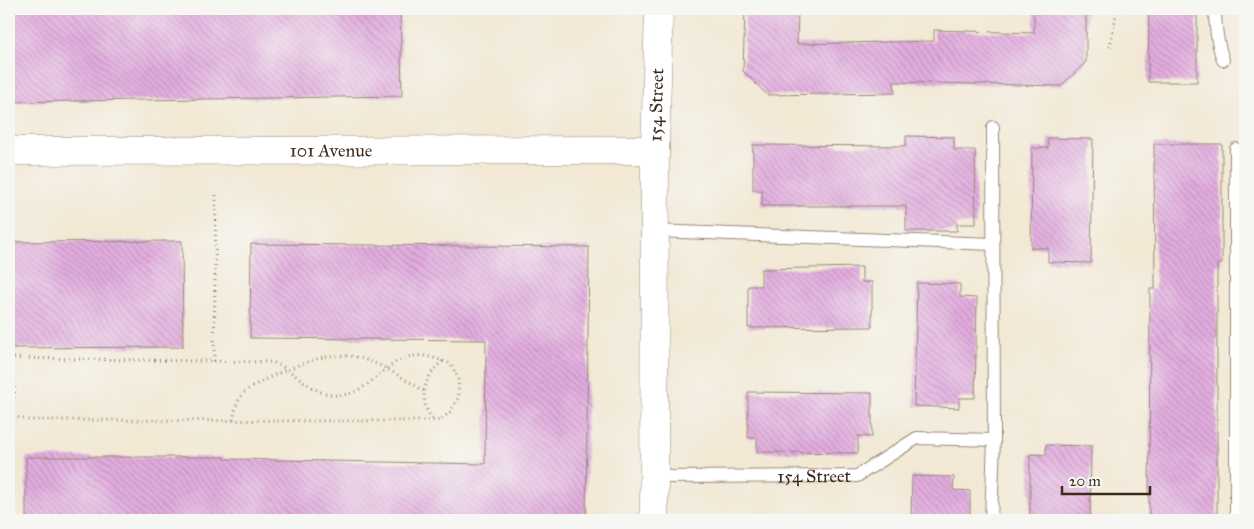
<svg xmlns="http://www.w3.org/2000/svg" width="1254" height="529" viewBox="0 0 1254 529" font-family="'IM FELL Great Primer',serif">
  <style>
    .building { fill: url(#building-back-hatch) }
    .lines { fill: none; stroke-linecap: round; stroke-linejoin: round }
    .service-casing { stroke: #968979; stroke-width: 14 }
    .tertiary-casing { stroke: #968979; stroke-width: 29 }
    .secondary-casing { stroke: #968979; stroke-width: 29 }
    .path { stroke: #968979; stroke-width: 3; stroke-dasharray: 1 4; stroke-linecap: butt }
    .service { stroke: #fff; stroke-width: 12 }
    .tertiary { stroke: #fff; stroke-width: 28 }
    .secondary { stroke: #fff; stroke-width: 28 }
    .labels { text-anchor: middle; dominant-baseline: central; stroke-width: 5; stroke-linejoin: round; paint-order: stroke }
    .street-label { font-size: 18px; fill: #3b2a1e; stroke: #f6f6f2 }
  </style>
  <defs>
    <pattern id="building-back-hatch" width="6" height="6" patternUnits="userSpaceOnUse" patternTransform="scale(1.25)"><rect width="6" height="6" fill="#e3ade0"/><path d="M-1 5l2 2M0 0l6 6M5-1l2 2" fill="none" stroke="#b98db5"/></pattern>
  </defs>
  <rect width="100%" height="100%" fill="#f6f6f2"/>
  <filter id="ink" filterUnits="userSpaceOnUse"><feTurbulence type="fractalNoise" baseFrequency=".02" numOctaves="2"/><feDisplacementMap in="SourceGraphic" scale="10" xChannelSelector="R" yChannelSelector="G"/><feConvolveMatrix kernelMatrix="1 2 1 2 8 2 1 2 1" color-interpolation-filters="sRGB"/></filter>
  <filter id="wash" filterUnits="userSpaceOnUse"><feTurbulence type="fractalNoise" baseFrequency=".0096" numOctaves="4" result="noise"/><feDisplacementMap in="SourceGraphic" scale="20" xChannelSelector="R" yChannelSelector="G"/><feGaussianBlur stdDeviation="1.12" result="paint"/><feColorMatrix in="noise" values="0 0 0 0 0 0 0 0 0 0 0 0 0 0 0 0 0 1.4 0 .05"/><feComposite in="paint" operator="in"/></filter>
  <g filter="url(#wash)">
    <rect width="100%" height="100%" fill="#f2e8d4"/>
    <g id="blocks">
      <g class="building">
        <polygon points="9,9 400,9 402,96 9,102"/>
        <polygon points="745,9 798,9 797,44 934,41 934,30 1034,33 1034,9 1086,9 1086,62 1061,86 894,82 895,93 767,95 743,71"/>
        <polygon points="1149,9 1197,9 1197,82 1148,82"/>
        <polygon points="906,136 954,137 954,150 975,150 976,224 957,224 957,231 906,231 906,206 762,206 762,190 753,190 753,145 906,146"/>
        <polygon points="1048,138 1093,139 1091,263 1048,262 1048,248 1031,248 1032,148 1048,148"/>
        <polygon points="1154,144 1222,144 1222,264 1217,264 1217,520 1149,520 1150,289 1155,289"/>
        <polygon points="182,241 183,347 9,348 9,242"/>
        <polygon points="251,244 589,247 586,520 26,520 26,457 224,457 224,459 485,464 486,340 250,338"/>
        <polygon points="862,267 862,282 872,282 872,327 748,328 748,286 761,286 761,269"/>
        <polygon points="917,283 960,284 960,297 977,298 975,398 959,398 959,408 914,406"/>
        <polygon points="748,392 872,393 872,437 858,436 858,453 757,452 757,438 748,438"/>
        <polygon points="1046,445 1091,446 1090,520 1030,520 1030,454 1046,455"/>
        <polygon points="912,476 954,477 953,490 970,491 970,520 911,520"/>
      </g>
    </g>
  </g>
  <g filter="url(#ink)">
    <use href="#blocks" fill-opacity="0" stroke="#968979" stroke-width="1"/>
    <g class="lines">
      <defs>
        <g id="service">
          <path d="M1215,9c0,18 2,34 8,51"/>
          <polyline points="1236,149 1236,520"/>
          <polyline points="655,231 993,244"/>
          <path id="s1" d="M654,477l203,-1 60,-38 77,2"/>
          <polyline points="991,520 994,440 993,127"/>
        </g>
        <g id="tertiary">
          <path id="s2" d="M9,151l646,-1"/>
        </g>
        <g id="secondary">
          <path id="s3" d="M654,520l1,-370 4,-141"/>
        </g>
      </defs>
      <use href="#service" class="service-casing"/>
      <use href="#tertiary" class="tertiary-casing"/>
      <use href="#secondary" class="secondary-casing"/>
      <g class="path">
        <polyline points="1110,47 1117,9"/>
        <path d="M9,358l263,4c22,7 38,31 61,33 37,3 47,-34 81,-39 12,-2 26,4 37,8l7,14 1,18 -8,15 -10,9 -16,1 -397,-1 -19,-5"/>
        <polyline points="214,361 216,193"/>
        <path d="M9,368c7,13 8,29 0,41"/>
        <path d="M424,391c3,-13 8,-21 19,-30"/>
        <path d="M233,420c2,-8 3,-18 9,-25 10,-13 66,-35 83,-38 9,-2 21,-2 30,0 25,5 47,21 69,34 0,11 1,22 11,29"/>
      </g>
      <use href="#service" class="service"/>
      <use href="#tertiary" class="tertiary"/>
      <use href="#secondary" class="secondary"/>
    </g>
  </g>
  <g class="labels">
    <g class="street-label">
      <text stroke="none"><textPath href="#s3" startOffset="415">154 Street</textPath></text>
      <text stroke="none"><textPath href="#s2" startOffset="322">101 Avenue</textPath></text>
      <text stroke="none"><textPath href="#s1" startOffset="160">154 Street</textPath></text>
    </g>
  </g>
  <rect width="1254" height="529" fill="none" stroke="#f6f6f2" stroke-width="30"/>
  <path d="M1062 486v8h88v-8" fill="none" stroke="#3b2a1e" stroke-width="2.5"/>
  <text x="1069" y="486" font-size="15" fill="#3b2a1e" stroke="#f6f6f2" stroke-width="4" paint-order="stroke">20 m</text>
</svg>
